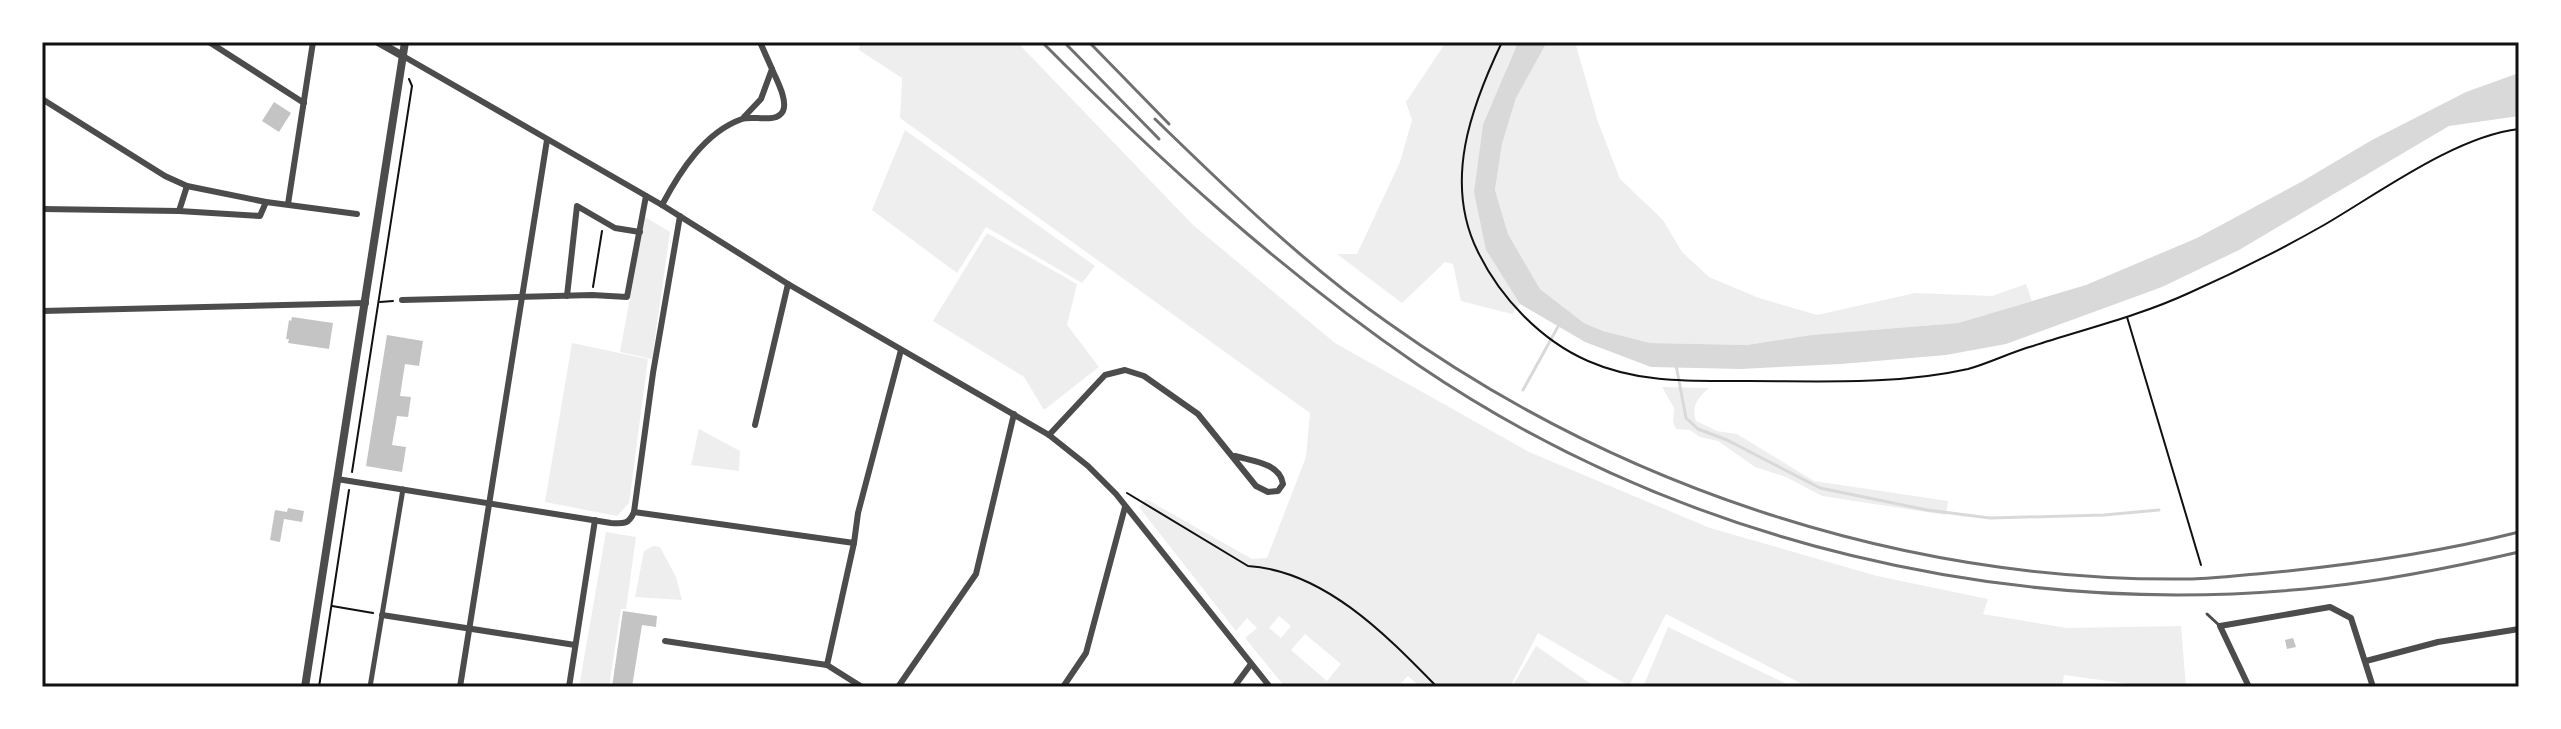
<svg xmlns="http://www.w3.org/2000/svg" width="2561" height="729" viewBox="0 0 2561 729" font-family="Quicksand,sans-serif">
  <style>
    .green { fill: #eee; fill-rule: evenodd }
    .water { fill: #d9d9d9 }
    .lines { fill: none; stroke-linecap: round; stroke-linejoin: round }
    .stream { stroke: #d9d9d9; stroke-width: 3 }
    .building { fill: #c4c4c4 }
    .path { stroke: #111; stroke-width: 2 }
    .service { stroke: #4c4c4c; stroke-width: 3 }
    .pedestrian { stroke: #4c4c4c; stroke-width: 5 }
    .minor { stroke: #4c4c4c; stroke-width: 6 }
    .tertiary { stroke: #4c4c4c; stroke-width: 8 }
    .rail { stroke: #707070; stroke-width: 3 }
    .neatline { fill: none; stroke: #111; stroke-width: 3 }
  </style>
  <rect width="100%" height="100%" fill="#fff"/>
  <g class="green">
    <path d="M860,42h157l176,183 142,118 194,109 181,76 167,48 111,23 -5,15 84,14 114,-2 5,61h-35l-87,-12 -2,12h-254l-142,-73 -37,72 -91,-53 -28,54h-90l-12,-11 -11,11h-112l-40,-49 12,-10 -10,-10 -11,13 -97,-124 7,-8 106,60 15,-1 39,-101 4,-44 -410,-295 2,-40 -43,-28zM1279,616l12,10 -10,12 -12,-10zM1305,634l36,30 -14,17 -36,-31z"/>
    <polygon points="1446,42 1518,42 1506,69 1486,250 1520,304 1512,314 1461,301 1453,264 1445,262 1402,303 1337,254 1357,254 1400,162 1412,120 1406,102"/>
    <polygon points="1547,42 1575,42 1598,122 1620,179 1663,220 1682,252 1709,277 1759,298 1817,315 1915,293 1992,296 2026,284 2032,301 1958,323 1811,335 1747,345 1650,343 1603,331 1584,323 1540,289 1508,234 1495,190 1502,144 1516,98"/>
    <polygon points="905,130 1095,266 1082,283 986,227 957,273 872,210"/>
    <polygon points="645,217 670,232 652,359 620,352"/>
    <polygon points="987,233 1077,284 1067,325 1099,367 1044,410 1024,377 933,321"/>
    <polygon points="572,343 648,359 629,503 617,516 545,502"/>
    <path d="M1662,387l47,1c-11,10 -18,17 -13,33l21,10 20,3 77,47 134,20 -2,14 -124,-19 -36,-19 -31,-10 -37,-26 -18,-4 -10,-7 -14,-1 -3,-7 1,-14z"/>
    <polygon points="699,429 740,451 739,471 691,465"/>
    <polygon points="606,532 636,537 626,609 621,609 609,687 579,687"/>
    <polygon points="653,546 660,547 676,577 682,600 635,597 644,551"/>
    <polygon points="1668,627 1793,687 1643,687"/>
    <polygon points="1536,646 1594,686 1597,687 1512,687"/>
  </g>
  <polygon class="water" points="1518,42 1547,42 1516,98 1502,144 1495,190 1508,234 1540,289 1584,323 1603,331 1650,343 1747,345 1811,335 1958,323 2086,285 2197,238 2301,182 2372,140 2466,92 2516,74 2519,74 2519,116 2449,126 2239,250 2162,287 2006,344 1946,355 1841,364 1740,369 1651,367 1585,342 1520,304 1486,250 1474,192 1483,125"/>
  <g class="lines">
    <g class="stream">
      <polyline points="1676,365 1686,418 1698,429 1727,440 1820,488 1927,510 1990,518 2104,515 2159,510"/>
      <polyline points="1523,390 1560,323"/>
    </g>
  </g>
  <g class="building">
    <polygon points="274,102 291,113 279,132 262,121"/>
    <polygon points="292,317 333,323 329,349 288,343 289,339 286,339 289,320 291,321"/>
    <polygon points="387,335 423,341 419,366 405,364 400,396 411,397 408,417 397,416 392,445 406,447 402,472 366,466"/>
    <polygon points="288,508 304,511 302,522 284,519 280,542 270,540 275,510 287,512"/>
    <polygon points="623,611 657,616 656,627 642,625 632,687 612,687"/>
    <polygon points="2293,638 2296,647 2287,649 2285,640"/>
  </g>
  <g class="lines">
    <g class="path">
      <path d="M1502,42c-31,65 -59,140 -24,210 22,45 62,88 110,109 52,23 106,20 161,20 73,0 148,4 219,-12 22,-6 43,-17 65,-23 52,-17 106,-30 156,-53 45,-20 91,-43 135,-68 55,-32 132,-89 195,-96"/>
      <polyline points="593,287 602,231"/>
      <polyline points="380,302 393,301"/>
      <polyline points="2127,317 2201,565"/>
      <polyline points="352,472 412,86 409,79"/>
      <path d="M1127,493l121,73c77,5 139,70 189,121"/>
      <polyline points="332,606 373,613"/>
      <polyline points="319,687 349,490"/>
    </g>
    <polyline class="service" points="2207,614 2220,626"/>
    <polyline class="pedestrian" points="370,687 403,489"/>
    <g class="minor">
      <polyline points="209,42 304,103"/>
      <polyline points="403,56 662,205 788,284 1049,435 1088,466 1116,494 1270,687"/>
      <polyline points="42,99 165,176 187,186 266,202 357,214"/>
      <polyline points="744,117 761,99 772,69 760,42"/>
      <polyline points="288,204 313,42"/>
      <path d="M662,205c18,-34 43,-73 80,-86 10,-4 35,5 41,-8 5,-11 -7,-32 -11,-42"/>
      <polyline points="42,209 179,211 187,186"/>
      <polyline points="179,211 260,216 266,202"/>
      <polyline points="567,296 577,206 615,228 640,232"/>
      <polyline points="402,300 592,295 627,297 646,196"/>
      <polyline points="42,311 366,303"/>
      <polyline points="755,425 788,284"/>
      <path d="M1049,435l56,-60 20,-5 19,6 54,38 58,72 12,6 10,-1 5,-7c-3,-21 -31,-23 -48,-28"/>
      <path d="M337,479l274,44c13,1 18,1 23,-11l19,-139 27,-157"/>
      <polyline points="634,512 854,543 858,513 901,350"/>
      <polyline points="382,615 575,645"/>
      <polyline points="665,641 827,665 854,543"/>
      <polyline points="2366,661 2438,642 2519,629"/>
      <polyline points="827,665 862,687"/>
      <polyline points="460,687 547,140"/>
      <polyline points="569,687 595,520"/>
      <polyline points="898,687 976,574 1014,414"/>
      <polyline points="1063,687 1086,653 1125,507"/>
      <polyline points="1234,687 1251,664"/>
      <polyline points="2249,687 2220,626 2330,607 2351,618 2373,687"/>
    </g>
    <g class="tertiary">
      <polyline points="378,42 403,56"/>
      <polyline points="305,687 405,42"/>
    </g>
    <g class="rail">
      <path d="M1042,42c116,117 240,230 376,323 262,178 592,256 906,222 66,-7 130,-20 195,-35"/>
      <polyline points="1064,42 1159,139"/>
      <polyline points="1089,42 1169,124"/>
      <path d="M1155,119c74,72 148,144 232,203 232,166 518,261 805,257 25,-1 50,-4 75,-6 85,-8 169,-20 252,-41"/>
    </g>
  </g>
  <rect width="2561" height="729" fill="none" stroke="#ffffff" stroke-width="88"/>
  <rect x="44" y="44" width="2473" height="641" class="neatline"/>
</svg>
